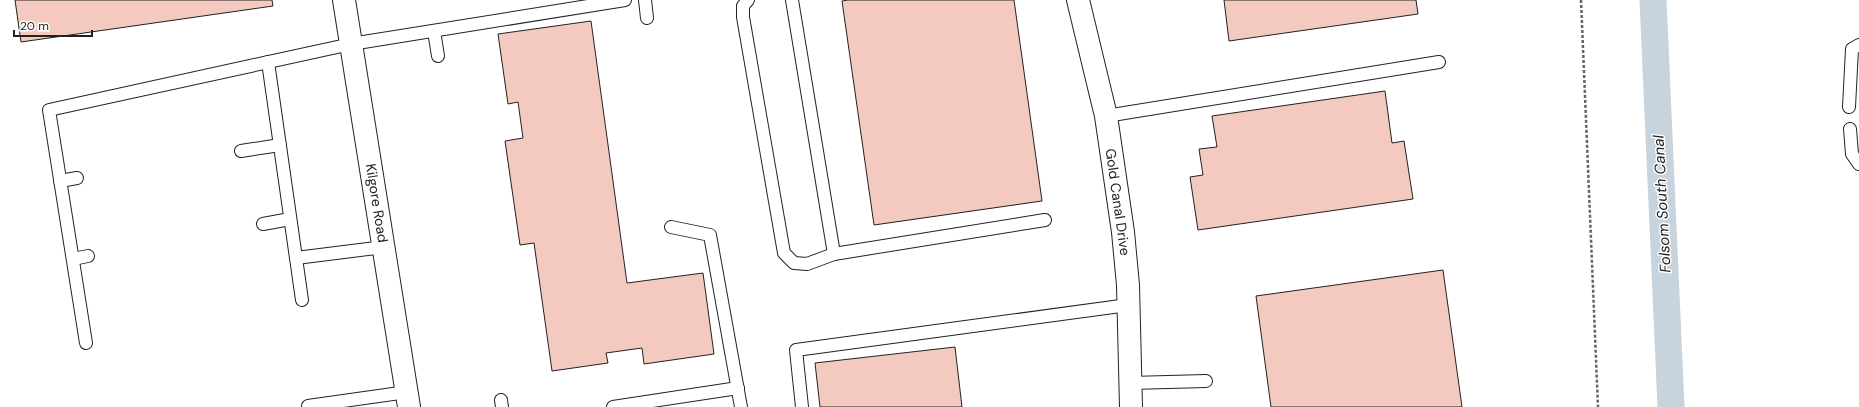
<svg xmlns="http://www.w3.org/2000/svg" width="1859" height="407" viewBox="0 0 1859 407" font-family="'DM Sans',sans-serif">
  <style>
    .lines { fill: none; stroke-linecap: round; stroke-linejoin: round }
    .canal { stroke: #c7d3dd; stroke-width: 27 }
    .building { fill: #f3c9c0; stroke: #222 }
    .lane-casing { stroke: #222; stroke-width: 14 }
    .street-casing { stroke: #222; stroke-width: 24 }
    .secondary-casing { stroke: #222; stroke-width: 24 }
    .path { stroke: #646464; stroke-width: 2.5; stroke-dasharray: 3 2; stroke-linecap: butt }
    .lane { stroke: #fff; stroke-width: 12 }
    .street { stroke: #fff; stroke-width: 22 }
    .secondary { stroke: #fff; stroke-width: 22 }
    .labels { text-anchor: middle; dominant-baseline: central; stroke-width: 3; stroke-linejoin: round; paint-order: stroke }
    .street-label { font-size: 14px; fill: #222; stroke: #fff }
    .water-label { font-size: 15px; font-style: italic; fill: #222; stroke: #fff }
  </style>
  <rect width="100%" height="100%" fill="#fff"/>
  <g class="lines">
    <polyline class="canal" points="1653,0 1671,407"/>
  </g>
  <g class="building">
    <polygon points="15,0 272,0 273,6 21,42"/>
    <polygon points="848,0 1014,0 1042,201 874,225 842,1"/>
    <polygon points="1224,0 1416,0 1418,14 1229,41"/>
    <polygon points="591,21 627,283 703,273 714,354 644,364 642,348 606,353 608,363 552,371 534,243 520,245 505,141 523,138 518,102 508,104 498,34"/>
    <polygon points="1385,91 1392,143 1404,141 1413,199 1198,230 1190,177 1203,175 1199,149 1217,147 1212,116"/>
    <polygon points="1443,270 1462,407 1271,407 1256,296"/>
    <polygon points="955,347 962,407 820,407 815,363"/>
  </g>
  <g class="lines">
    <defs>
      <g id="lane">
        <polyline points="645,0 647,18"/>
        <polyline points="748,0 743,6 743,17 784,253 794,263 807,264 834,254 1045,220"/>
        <polyline points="792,0 834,254"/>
        <polyline points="434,31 438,56"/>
        <polyline points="268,62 302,300"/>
        <polyline points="1849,107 1852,49 1859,45"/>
        <polyline points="1106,116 1439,62"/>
        <polyline points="1850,129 1852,154 1859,164"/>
        <polyline points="241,151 280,145"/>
        <polyline points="60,181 77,178"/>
        <polyline points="263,224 290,219"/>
        <polyline points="671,227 710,235 741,407"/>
        <polyline points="296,258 384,247"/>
        <polyline points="73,259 88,256"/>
        <polyline points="86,343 49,110 351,44 625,0"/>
        <polyline points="1130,383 1206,381"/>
        <polyline points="501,400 502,407"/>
        <polyline points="308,406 407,392"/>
        <polyline points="613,407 738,388"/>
        <polyline points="802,407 796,350 1128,305"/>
      </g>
      <polyline id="street" points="1078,0 1106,116 1123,232 1128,285 1131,407"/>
      <polyline id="secondary" points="344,0 409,407"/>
    </defs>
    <use href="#lane" class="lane-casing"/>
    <use href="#street" class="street-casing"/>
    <use href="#secondary" class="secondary-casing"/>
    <polyline class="path" points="1581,0 1598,407"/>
    <use href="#lane" class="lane"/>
    <use href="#street" class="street"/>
    <use href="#secondary" class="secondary"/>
  </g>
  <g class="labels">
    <g class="street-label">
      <text transform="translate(1118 202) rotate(82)">Gold Canal Drive</text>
      <text transform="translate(377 203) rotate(81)">Kilgore Road</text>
    </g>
    <g class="water-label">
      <text transform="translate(1662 204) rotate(-93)">Folsom South Canal</text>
    </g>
  </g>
  <path d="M14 30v6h78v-6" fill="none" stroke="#222222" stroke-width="2"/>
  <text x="20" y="30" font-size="12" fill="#222222" stroke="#ffffff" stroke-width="3" paint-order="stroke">20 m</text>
</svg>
